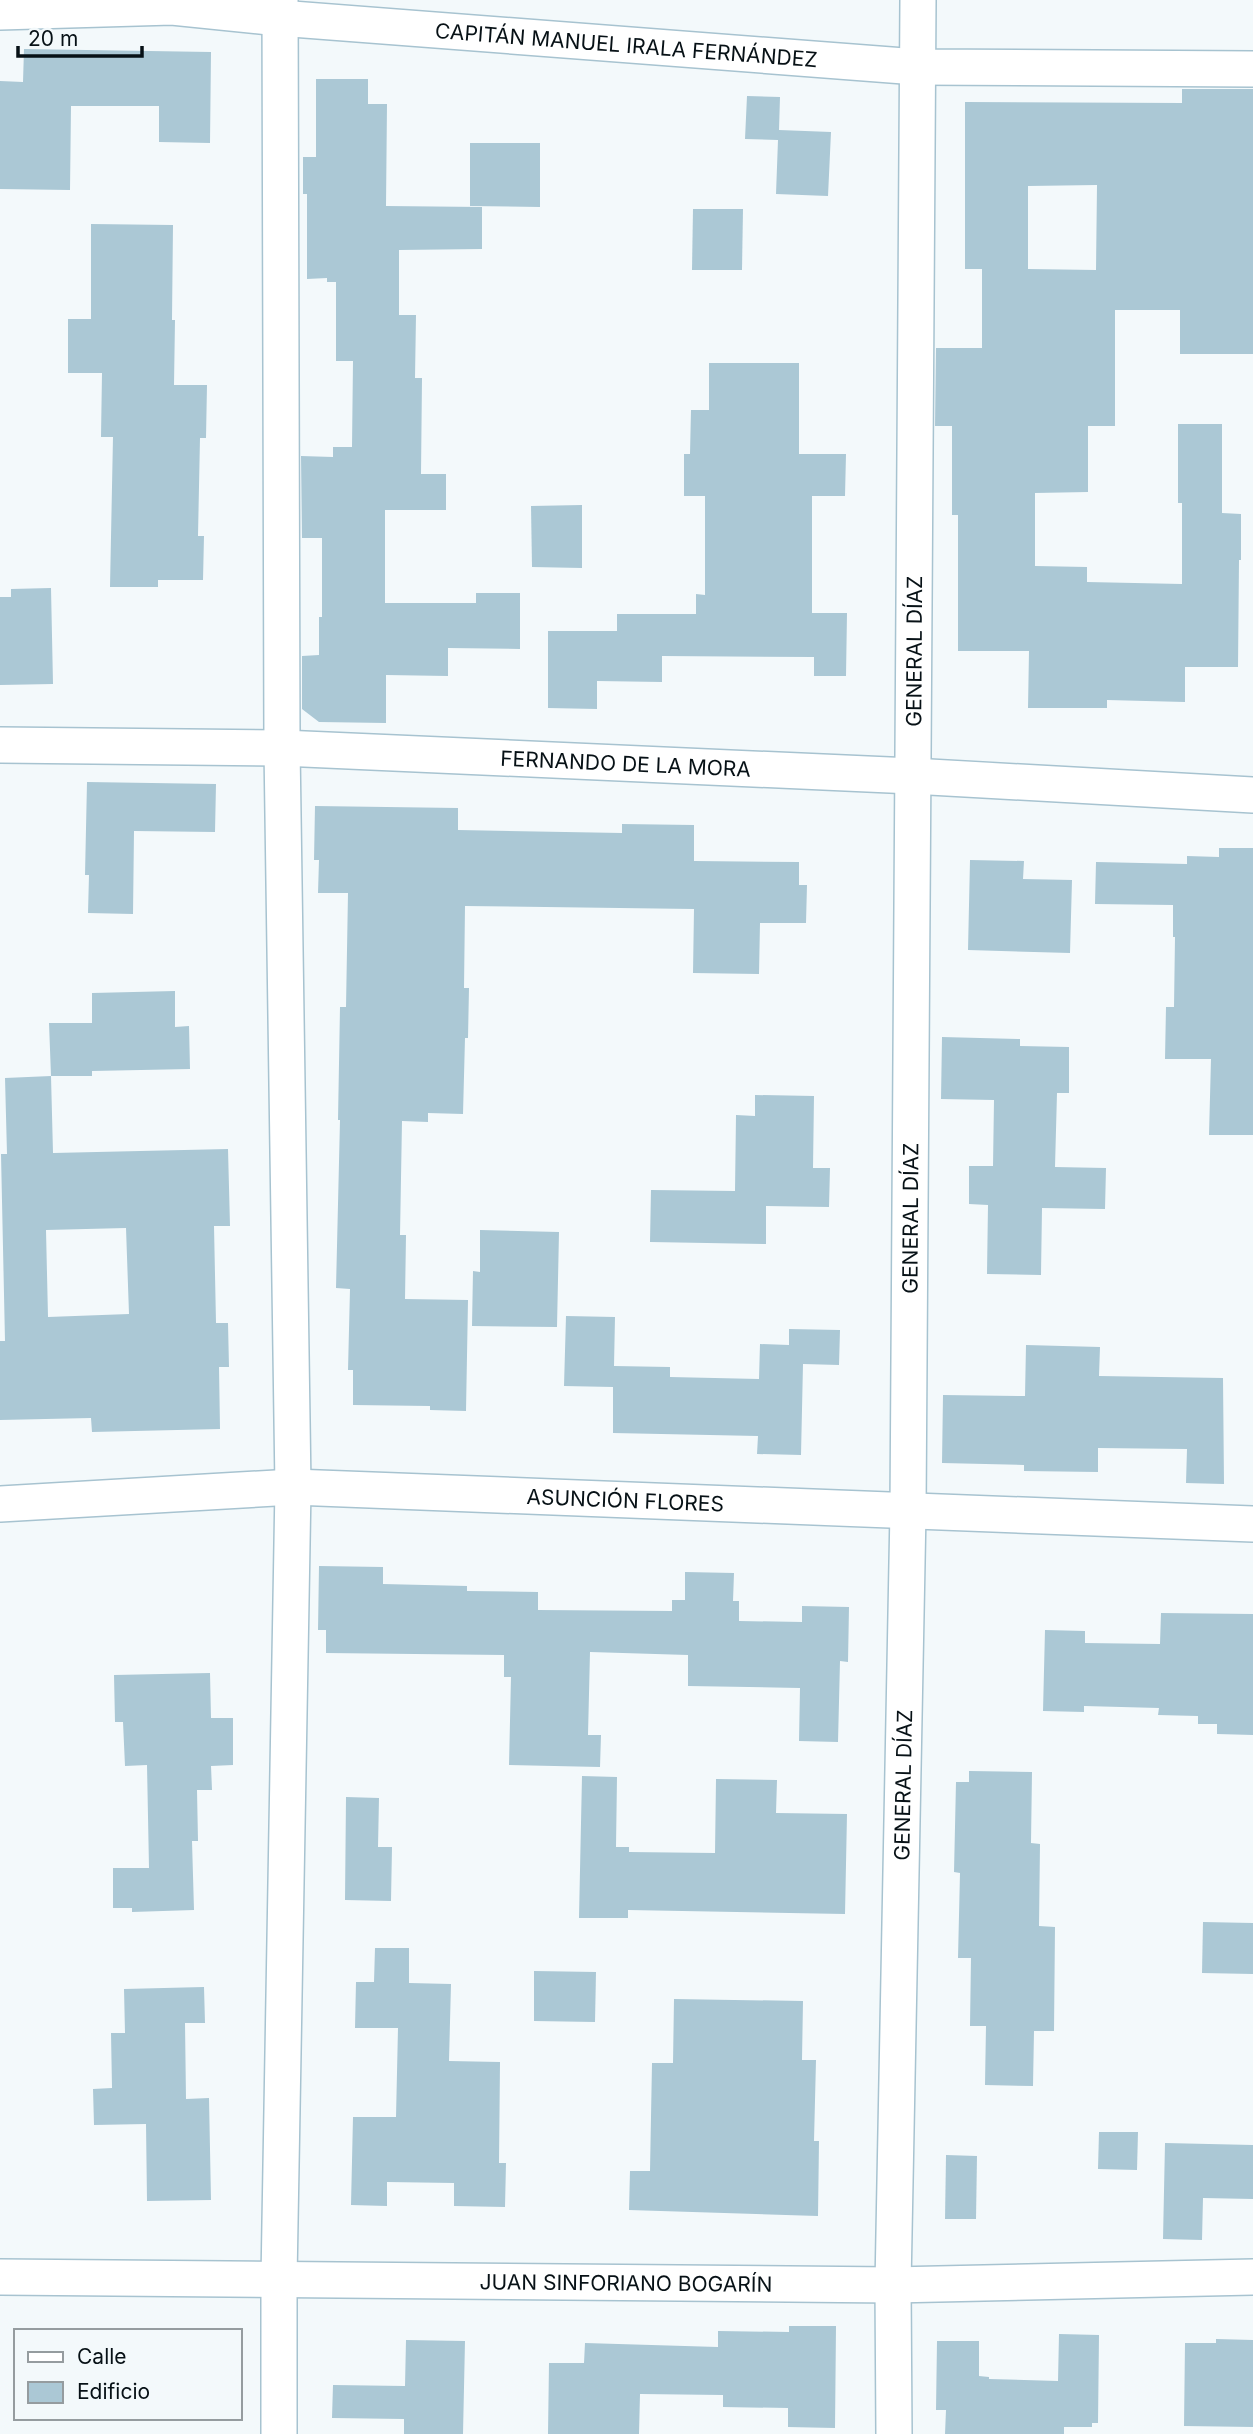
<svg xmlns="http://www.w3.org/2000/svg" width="1253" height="2434" viewBox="0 0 1253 2434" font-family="Inter,sans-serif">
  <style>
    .building { fill: #abc8d5; fill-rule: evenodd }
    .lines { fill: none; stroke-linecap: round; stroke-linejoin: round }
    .street-casing { stroke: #a7c3d0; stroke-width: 38 }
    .street { stroke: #fff; stroke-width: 35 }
    .labels { text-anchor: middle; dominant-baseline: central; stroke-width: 5; stroke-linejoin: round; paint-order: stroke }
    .street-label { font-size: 21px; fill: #071116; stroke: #f3f9fb }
  </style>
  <rect width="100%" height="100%" fill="#f3f9fb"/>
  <g class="building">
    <polygon points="24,49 211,52 210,143 159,142 159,106 71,106 70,190 0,189 0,81 23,82"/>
    <polygon points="316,79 368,79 368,104 387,104 386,206 482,207 482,249 399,250 399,315 416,315 415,378 422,378 421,474 446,474 446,510 385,510 385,603 476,603 476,593 520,593 520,649 448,648 448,676 386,675 386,723 319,722 302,709 302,656 319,655 319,617 322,617 322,538 302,538 301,456 333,457 333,447 352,447 353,361 336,361 336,282 327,282 327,278 307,279 307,194 303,194 303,157 316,157"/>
    <path d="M1182,89h71v265h-73v-44h-65v116h-27v66l-53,1v73l52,1v15l95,2v-81h-4v-79h44v89l19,1v46h-2l-1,107h-53v35l-78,-2v8h-79l1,-57h-71v-136h-6v-89h-17l1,-78h46v-79h-17v-167l217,1zM1097,185l-1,85 -68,-1v-83z"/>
    <polygon points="747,96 780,97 779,130 831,132 828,196 776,194 778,140 745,139"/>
    <polygon points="470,143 540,143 540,207 470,206"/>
    <polygon points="693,209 743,209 742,270 692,270"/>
    <polygon points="91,224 173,225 172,320 175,320 174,385 207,385 206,438 200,438 198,536 204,536 203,580 158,580 158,587 110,587 113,437 101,437 102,373 68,373 68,319 91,319"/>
    <polygon points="709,363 799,363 799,454 846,454 845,496 812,496 812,613 847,613 846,676 814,676 814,657 662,656 662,682 597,681 597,709 548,708 548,631 617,631 617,614 696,614 696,594 705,595 705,496 684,496 684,454 690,454 691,410 709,410"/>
    <polygon points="582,505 582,568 532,567 531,506"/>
    <polygon points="51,588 53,684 0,685 0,597 11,597 11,589"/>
    <polygon points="87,782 216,784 215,832 134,831 133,914 88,913 89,875 85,875"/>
    <polygon points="315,806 458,808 458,830 622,833 622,824 694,825 694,861 799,862 799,885 807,885 806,923 760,923 759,974 693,973 694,909 465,906 464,988 469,988 468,1038 465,1038 463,1114 428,1113 428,1122 402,1121 400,1235 406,1235 405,1299 468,1300 466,1411 430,1410 430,1406 353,1405 353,1370 348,1370 350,1289 336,1288 340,1120 338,1120 340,1007 346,1007 348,893 318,893 319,860 314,860"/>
    <polygon points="1219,848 1253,848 1253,1135 1209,1135 1211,1059 1165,1059 1166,1007 1174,1007 1175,937 1173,937 1173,905 1095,904 1096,862 1187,864 1187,856 1219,857"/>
    <polygon points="970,860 1024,861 1023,879 1072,880 1070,953 968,950"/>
    <polygon points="175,991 175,1027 189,1026 190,1069 92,1071 92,1076 51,1076 49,1023 92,1023 92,993"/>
    <polygon points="942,1037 1020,1039 1020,1046 1069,1047 1069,1093 1057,1093 1055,1167 1106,1168 1105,1209 1042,1208 1041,1275 987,1274 988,1205 969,1204 969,1166 993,1166 994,1100 941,1099"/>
    <path d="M51,1076l2,77 175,-4 2,77h-16l2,97h12l1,44h-10l1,62 -128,3 -1,-14 -91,2v-79h5l-4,-187h6l-2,-76zM126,1228l3,86 -81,3 -2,-87z"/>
    <polygon points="755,1095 814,1096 813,1168 830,1168 829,1207 766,1206 766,1244 650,1242 651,1190 735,1191 736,1115 755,1116"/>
    <polygon points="480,1230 559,1232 557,1327 472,1326 473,1271 480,1272"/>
    <polygon points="566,1316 615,1317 614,1366 670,1367 670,1377 759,1379 760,1344 789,1345 789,1329 840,1330 839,1365 803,1364 801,1455 757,1454 758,1436 613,1433 613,1387 564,1386"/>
    <polygon points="1026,1345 1100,1347 1099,1376 1223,1378 1224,1484 1186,1483 1187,1449 1098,1448 1098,1472 1024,1471 1024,1465 942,1463 943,1395 1025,1396"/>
    <polygon points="319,1566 383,1567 383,1584 467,1586 467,1591 538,1592 538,1610 672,1611 672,1600 685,1600 685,1572 734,1573 733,1601 739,1601 739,1621 802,1622 802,1606 849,1607 848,1662 840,1661 838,1742 799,1741 800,1688 688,1686 688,1655 590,1652 588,1735 601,1735 600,1767 509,1765 511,1677 504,1677 504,1655 326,1653 326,1630 318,1630"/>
    <polygon points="1161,1613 1253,1614 1253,1735 1217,1734 1217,1724 1198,1724 1198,1716 1158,1715 1159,1708 1084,1706 1084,1712 1043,1711 1045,1630 1085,1631 1085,1643 1160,1644"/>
    <polygon points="210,1673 211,1718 233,1718 233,1765 211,1766 212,1790 197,1790 198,1841 192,1841 194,1910 132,1912 132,1908 113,1908 113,1868 149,1868 147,1765 125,1766 123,1722 115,1722 114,1675"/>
    <polygon points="969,1771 1032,1772 1031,1843 1040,1844 1039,1926 1055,1927 1054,2031 1034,2031 1033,2086 985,2085 986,2026 970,2026 971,1958 958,1958 960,1873 954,1872 956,1782 969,1782"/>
    <polygon points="582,1776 617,1777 616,1847 629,1847 629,1852 715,1853 716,1779 777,1780 776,1813 847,1814 845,1914 628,1910 628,1918 579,1918"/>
    <polygon points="346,1797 379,1798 378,1847 392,1847 391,1901 345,1900"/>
    <polygon points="1203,1922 1253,1923 1253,1974 1202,1973"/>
    <polygon points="375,1948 409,1948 409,1983 451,1984 449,2061 500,2062 499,2163 506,2163 505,2207 454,2206 454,2183 387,2182 387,2206 351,2205 353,2117 396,2117 398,2028 355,2028 356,1982 374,1982"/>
    <polygon points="534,1971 596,1972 595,2022 534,2021"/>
    <polygon points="204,1987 205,2023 185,2023 186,2099 209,2098 211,2200 147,2201 146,2124 94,2125 93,2089 112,2088 111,2033 125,2033 124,1989"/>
    <polygon points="674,1999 803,2001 802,2060 816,2060 814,2141 819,2141 818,2216 629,2210 630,2171 650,2171 652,2063 673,2063"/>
    <polygon points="1099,2132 1138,2132 1137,2170 1098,2169"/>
    <polygon points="1165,2143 1253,2145 1253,2199 1203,2198 1202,2240 1163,2239"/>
    <polygon points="946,2155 977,2156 976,2219 945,2219"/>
    <polygon points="789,2326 836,2326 835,2428 788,2427 788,2408 723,2407 723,2395 640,2394 639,2434 548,2434 549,2363 584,2363 585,2343 718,2347 718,2331 789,2332"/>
    <polygon points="1059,2334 1099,2335 1098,2423 1092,2423 1092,2427 1064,2427 1064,2434 945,2434 946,2410 936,2410 937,2341 979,2341 979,2376 989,2377 989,2379 1058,2381"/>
    <polygon points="1216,2339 1253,2340 1253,2427 1184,2426 1185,2343 1216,2343"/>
    <polygon points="406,2340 465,2341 463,2434 404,2434 404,2419 332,2418 333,2385 405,2386"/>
  </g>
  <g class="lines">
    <defs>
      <g id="street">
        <path id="s1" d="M0,12l172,-5 107,11 638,49 336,2"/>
        <path id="s2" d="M0,745l282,3 630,28 341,19"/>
        <path id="s3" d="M0,1504l293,-17 960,37"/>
        <path id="s4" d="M0,2277l893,8 360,-8"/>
        <polyline points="279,2434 279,2279 293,1487 282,748 280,0"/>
        <path id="s5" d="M894,2434l-1,-149 15,-774 10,-1511"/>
      </g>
    </defs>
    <use href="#street" class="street-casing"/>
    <use href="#street" class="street"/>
  </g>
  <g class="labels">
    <g class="street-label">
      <text stroke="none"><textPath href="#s1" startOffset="628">CAPITÁN MANUEL IRALA FERNÁNDEZ</textPath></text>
      <text stroke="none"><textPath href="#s5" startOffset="1783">GENERAL DÍAZ</textPath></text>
      <text stroke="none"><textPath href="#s2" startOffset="626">FERNANDO DE LA MORA</textPath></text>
      <text stroke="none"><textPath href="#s5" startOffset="1216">GENERAL DÍAZ</textPath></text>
      <text stroke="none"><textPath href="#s3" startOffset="626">ASUNCIÓN FLORES</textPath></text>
      <text stroke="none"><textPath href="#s5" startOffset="649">GENERAL DÍAZ</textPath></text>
      <text stroke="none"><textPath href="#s4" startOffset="626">JUAN SINFORIANO BOGARÍN</textPath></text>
    </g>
  </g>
  <rect x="14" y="2329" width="228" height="91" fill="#f3f9fb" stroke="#959c9f" stroke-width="2"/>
  <rect x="28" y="2352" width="35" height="10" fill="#ffffff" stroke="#959c9f" stroke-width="2"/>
  <text x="77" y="2364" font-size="21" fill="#071116">Calle</text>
  <rect x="28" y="2382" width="35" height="21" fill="#abc8d5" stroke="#959c9f" stroke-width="2"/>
  <text x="77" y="2399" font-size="21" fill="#071116">Edificio</text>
  <path d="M18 46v10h124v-10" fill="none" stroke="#071116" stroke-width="3.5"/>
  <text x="28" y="46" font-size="21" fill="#071116" stroke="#f3f9fb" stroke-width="5" paint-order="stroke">20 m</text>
</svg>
